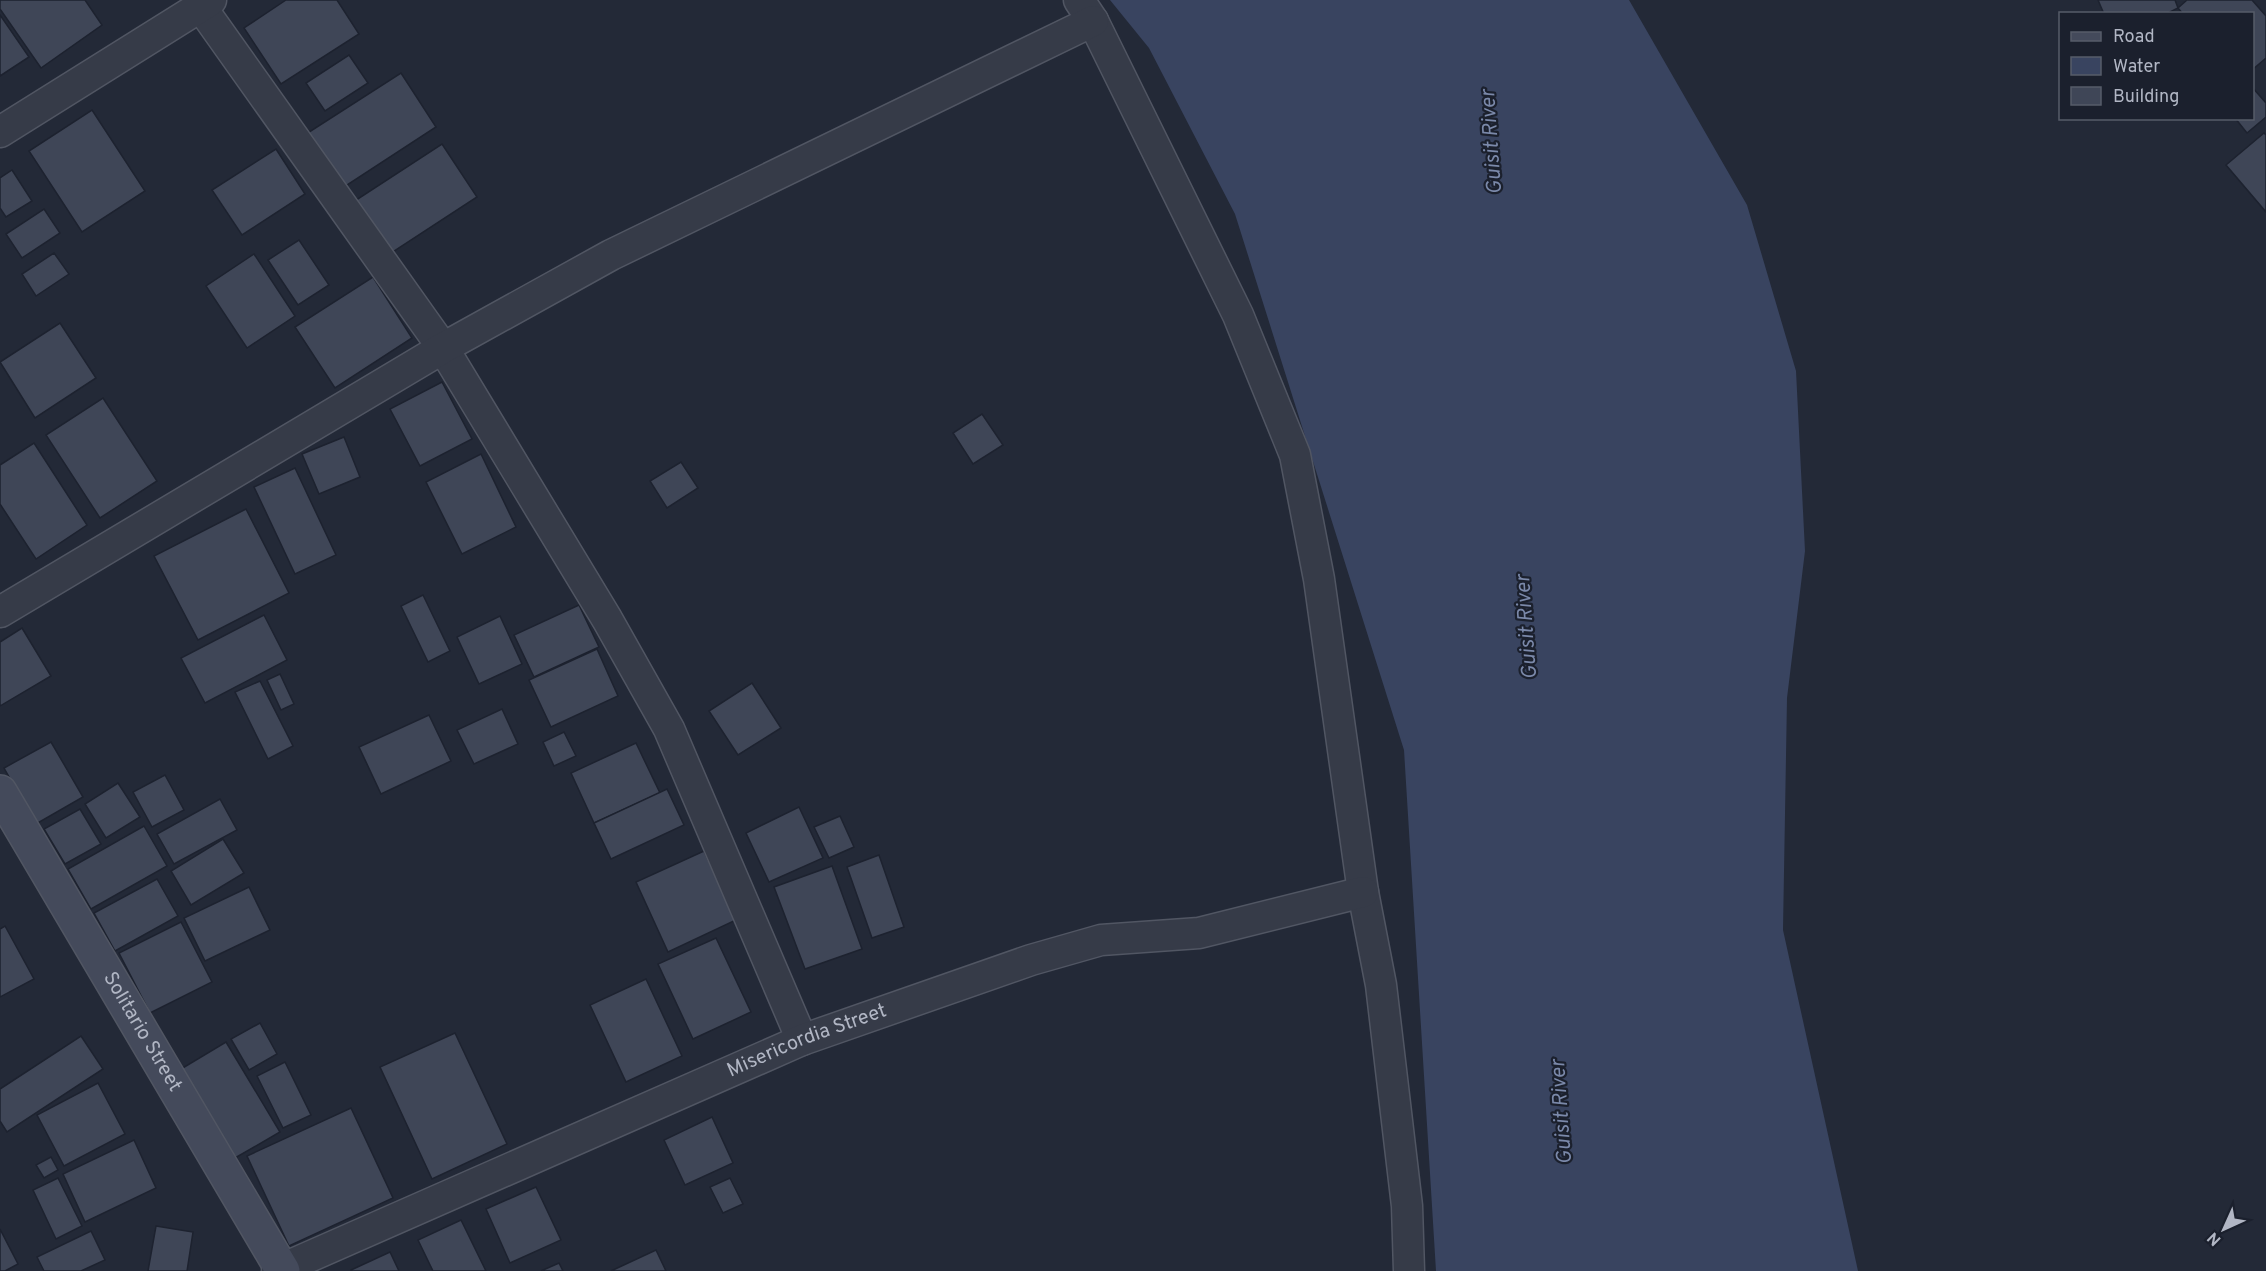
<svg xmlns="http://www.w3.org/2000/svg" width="2266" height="1271" viewBox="0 0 2266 1271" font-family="Overpass,sans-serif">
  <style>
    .water { fill: #394460 }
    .building { fill: #3f4657; stroke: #1d222f; stroke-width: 1.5 }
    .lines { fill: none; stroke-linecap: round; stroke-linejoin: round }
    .minor-casing { stroke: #515663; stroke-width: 33 }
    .secondary-casing { stroke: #515663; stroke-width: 36 }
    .minor { stroke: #363b48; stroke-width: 30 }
    .secondary { stroke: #444a5b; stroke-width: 33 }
    .labels { text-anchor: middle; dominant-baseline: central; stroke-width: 4.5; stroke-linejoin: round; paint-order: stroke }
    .street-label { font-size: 20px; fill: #b1b6c4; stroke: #1b202d }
    .water-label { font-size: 21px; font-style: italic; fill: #7b89aa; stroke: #1b202d }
  </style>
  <rect width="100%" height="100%" fill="#232937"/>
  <polygon class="water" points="1110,0 1629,0 1747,205 1796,371 1805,551 1787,698 1783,930 1858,1271 1436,1271 1404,750 1235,214 1149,48"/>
  <g class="building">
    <polygon points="0,0 85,0 102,25 41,68 0,9"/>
    <polygon points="286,0 337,0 359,34 281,84 244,28"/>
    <polygon points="2098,0 2175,0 2178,8 2166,14 2104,14"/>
    <polygon points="2187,0 2252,0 2266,16 2266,58 2252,70 2252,14 2183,14 2178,8"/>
    <polygon points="0,15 29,57 0,76"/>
    <polygon points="349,55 368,83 325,111 306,83"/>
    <polygon points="401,73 436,127 341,189 306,134"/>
    <polygon points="2252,87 2266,103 2266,117 2247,133 2235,118 2252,118"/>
    <polygon points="92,110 145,191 82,232 29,151"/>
    <polygon points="2264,133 2266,135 2266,212 2226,165"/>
    <polygon points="442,144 477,197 385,257 350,204"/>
    <polygon points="276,149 305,194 242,235 212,190"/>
    <polygon points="12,170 32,201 6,217 0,208 0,178"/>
    <polygon points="44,209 60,233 22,258 6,234"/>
    <polygon points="299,240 329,285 298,305 268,260"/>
    <polygon points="54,253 69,274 36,296 22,274"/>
    <polygon points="254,254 295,316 247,348 206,286"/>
    <polygon points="373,277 412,338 335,388 295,327"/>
    <polygon points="60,323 96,378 35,418 0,362"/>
    <polygon points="442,382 472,439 420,466 390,409"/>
    <polygon points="103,398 157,481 100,518 46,435"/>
    <polygon points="982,414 1003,445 973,464 953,433"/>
    <polygon points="344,437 360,477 319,494 302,454"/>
    <polygon points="34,443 87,525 36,559 0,504 0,465"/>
    <polygon points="481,454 516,527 462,554 426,482"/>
    <polygon points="681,462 698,488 667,508 650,481"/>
    <polygon points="295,468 336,555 295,574 254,487"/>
    <polygon points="246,509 289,593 198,640 154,556"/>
    <polygon points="423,595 450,651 428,662 401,606"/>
    <polygon points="579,605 599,647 534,677 514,635"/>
    <polygon points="264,615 287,660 205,703 181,658"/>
    <polygon points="500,616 522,664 479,684 457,637"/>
    <polygon points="22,628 51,676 0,706 0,642"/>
    <polygon points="597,649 618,696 551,727 529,680"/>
    <polygon points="280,674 294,704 281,710 267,680"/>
    <polygon points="260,681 293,746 268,759 235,692"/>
    <polygon points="752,683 781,728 738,755 709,711"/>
    <polygon points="502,709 518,744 474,764 457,730"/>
    <polygon points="429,715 451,761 381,794 359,747"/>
    <polygon points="564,732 576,756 554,766 543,742"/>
    <polygon points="51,742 83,797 36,824 4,768"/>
    <polygon points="636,743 660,793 594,823 571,773"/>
    <polygon points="165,775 184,810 152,827 133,792"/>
    <polygon points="118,783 140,817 106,838 85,804"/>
    <polygon points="667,789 684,825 611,859 594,823"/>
    <polygon points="220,799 237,830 174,864 157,834"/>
    <polygon points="799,807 823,858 769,882 746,833"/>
    <polygon points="80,809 101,844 65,864 44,829"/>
    <polygon points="840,816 854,847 829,858 814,827"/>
    <polygon points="144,826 167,866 91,909 68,869"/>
    <polygon points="223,839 244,873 191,905 171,871"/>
    <polygon points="704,851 736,920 668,952 636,882"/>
    <polygon points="879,855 904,927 872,938 847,867"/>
    <polygon points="832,866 862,949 805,969 774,887"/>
    <polygon points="157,879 178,916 115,951 94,913"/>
    <polygon points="249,887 270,930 205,961 184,918"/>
    <polygon points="181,922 212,982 150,1013 119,953"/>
    <polygon points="5,926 34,979 0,997 0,929"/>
    <polygon points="716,938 751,1012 693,1039 658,964"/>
    <polygon points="646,979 682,1056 626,1082 590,1005"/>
    <polygon points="260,1023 277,1054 249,1070 231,1039"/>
    <polygon points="455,1033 507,1144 432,1179 380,1067"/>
    <polygon points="81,1036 103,1069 7,1132 0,1121 0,1089"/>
    <polygon points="226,1042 280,1132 235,1158 181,1069"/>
    <polygon points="285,1062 311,1115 283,1128 257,1076"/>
    <polygon points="98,1083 125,1134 64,1166 37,1115"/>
    <polygon points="351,1108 393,1198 289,1246 247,1156"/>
    <polygon points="712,1117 733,1163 685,1185 664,1140"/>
    <polygon points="134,1140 156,1188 85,1222 63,1174"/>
    <polygon points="51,1157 58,1170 44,1178 36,1165"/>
    <polygon points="58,1178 82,1226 56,1239 33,1190"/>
    <polygon points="730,1178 743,1204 723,1213 710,1187"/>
    <polygon points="536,1187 561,1240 510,1263 486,1209"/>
    <polygon points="461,1220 486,1271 433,1271 418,1240"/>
    <polygon points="156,1226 193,1232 187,1271 148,1271"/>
    <polygon points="0,1229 18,1264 5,1271 0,1271"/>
    <polygon points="91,1231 105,1260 81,1271 44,1271 37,1257"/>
    <polygon points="656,1250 666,1271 611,1271"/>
    <polygon points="390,1252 399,1271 351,1271 351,1270"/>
    <polygon points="559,1263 563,1271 541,1271"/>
  </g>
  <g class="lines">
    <defs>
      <g id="minor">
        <polyline points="1079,0 1093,21 1238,315 1295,455 1319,579 1363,892 1381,985 1407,1206 1409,1271"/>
        <polyline points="201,7 443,348 607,619 669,729 802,1040"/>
        <polyline points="0,132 211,0"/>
        <polyline points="0,612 443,348 611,255 1093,21"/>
        <path id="s1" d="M277,1271l525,-231 229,-80 70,-20 98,-7 164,-41"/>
      </g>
      <g id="secondary">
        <path id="s2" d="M0,792l283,479"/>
      </g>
    </defs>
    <use href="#minor" class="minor-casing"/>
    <use href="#secondary" class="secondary-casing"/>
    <use href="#minor" class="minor"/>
    <use href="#secondary" class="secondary"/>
  </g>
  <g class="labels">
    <g class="street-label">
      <text stroke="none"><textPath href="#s2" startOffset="279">Solitario Street</textPath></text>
      <text stroke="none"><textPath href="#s1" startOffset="578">Misericordia Street</textPath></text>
    </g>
    <g class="water-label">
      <text transform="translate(1492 142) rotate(-94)">Guisit River</text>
      <text transform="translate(1527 627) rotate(-94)">Guisit River</text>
      <text transform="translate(1562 1112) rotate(-94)">Guisit River</text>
    </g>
  </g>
  <rect x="2059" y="12" width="195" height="108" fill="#1b202d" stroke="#575c69" stroke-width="1.5"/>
  <rect x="2071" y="32" width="30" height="9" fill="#444a5b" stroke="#575c69" stroke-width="1.5"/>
  <text x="2113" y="42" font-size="18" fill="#b1b6c4">Road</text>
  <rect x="2071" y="57" width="30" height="18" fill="#394460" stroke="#575c69" stroke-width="1.5"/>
  <text x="2113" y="72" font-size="18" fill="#b1b6c4">Water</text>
  <rect x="2071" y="87" width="30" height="18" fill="#3f4657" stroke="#575c69" stroke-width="1.5"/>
  <text x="2113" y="102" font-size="18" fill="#b1b6c4">Building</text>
  <g transform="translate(2224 1229) rotate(225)" stroke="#1b202d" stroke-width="4.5" paint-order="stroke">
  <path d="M0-4.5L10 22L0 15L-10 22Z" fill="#b1b6c4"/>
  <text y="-9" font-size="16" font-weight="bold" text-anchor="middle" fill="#b1b6c4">N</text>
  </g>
</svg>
